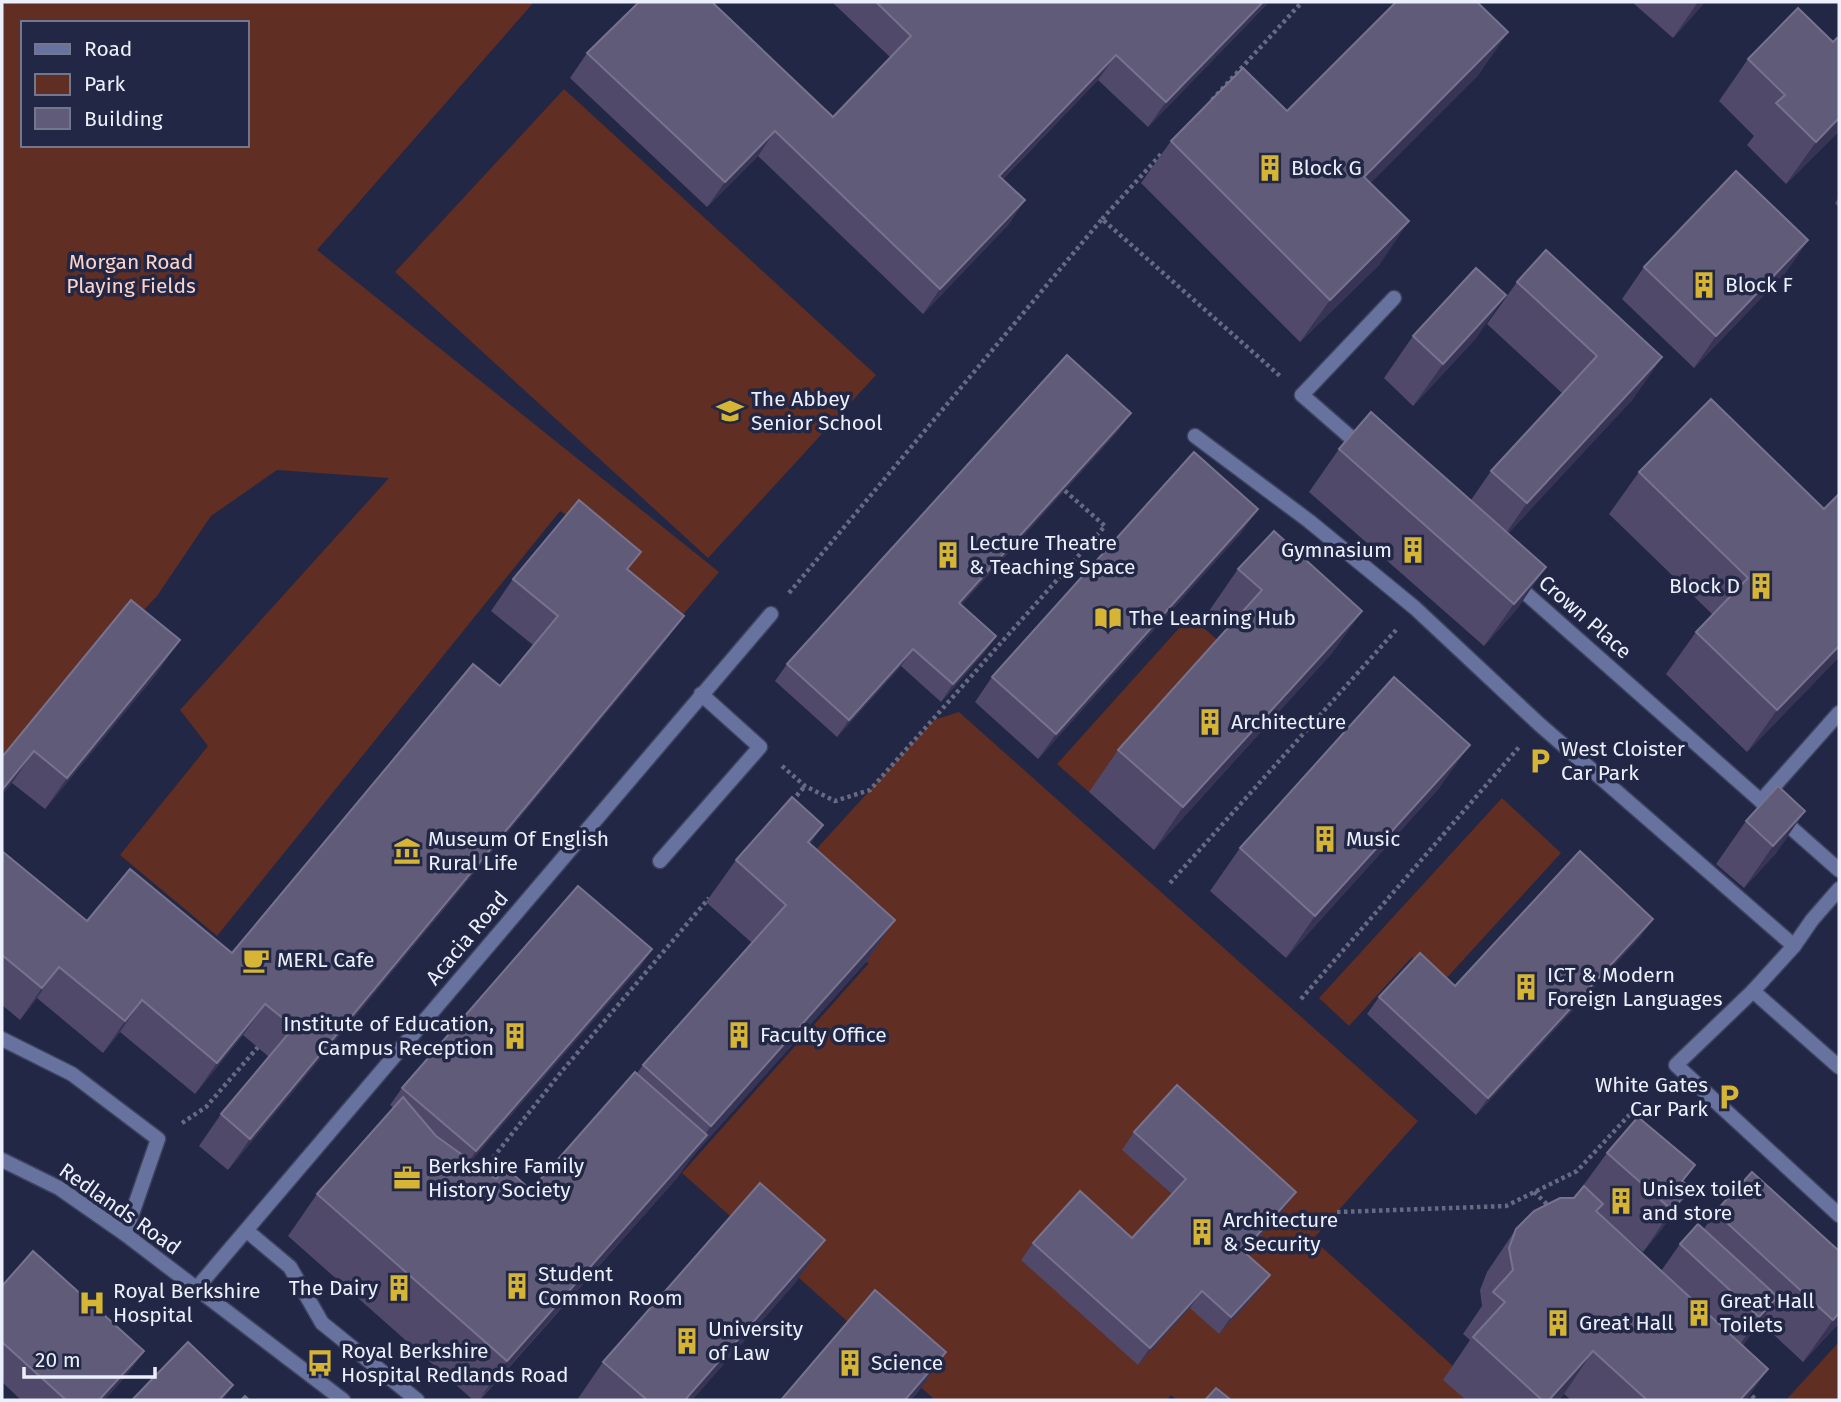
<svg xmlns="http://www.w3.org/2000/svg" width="1841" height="1402" viewBox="0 0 1841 1402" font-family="'Fira Sans',sans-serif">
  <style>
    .green { fill: #602e22; fill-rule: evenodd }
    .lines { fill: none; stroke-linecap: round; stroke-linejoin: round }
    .service-casing { stroke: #3d435f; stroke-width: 17 }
    .minor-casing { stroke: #3d435f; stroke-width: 17 }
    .tertiary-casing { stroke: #3d435f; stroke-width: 17 }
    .path { stroke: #666b83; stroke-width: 4.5; stroke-dasharray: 3.5 3.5; stroke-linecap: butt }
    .service { stroke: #68729e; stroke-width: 14 }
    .minor { stroke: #68729e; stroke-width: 14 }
    .tertiary { stroke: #68729e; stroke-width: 14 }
    .wall { fill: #51496a }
    .shaded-wall { fill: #373455 }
    .building { fill: #615b7a; stroke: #77728e; stroke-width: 2 }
    .labels { text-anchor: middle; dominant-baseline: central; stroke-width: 7; stroke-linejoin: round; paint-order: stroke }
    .poi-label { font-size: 21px; fill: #eceffc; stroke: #212745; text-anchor: start }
    .park-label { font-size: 21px; fill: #fdd3c8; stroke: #212745 }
    .street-label { font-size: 21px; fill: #eceffc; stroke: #212745 }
  </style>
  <rect width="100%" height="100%" fill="#212745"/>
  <g class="green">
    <path d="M2,2h532l-217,248 402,322 -43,51 -42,-14 -29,-70 -45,-28 -343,425 -97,-81 88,-109 -28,-36 209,-232 -112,-8 -66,46 -54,80 -155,166zM23,23h224v122h-224z"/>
    <polygon points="564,89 876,375 708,558 395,272"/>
    <polygon points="1190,616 1222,644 1089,792 1057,764"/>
    <polygon points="959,712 1418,1121 1313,1239 1454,1367 1466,1400 1177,1400 1171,1395 1167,1400 935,1400 682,1173 869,963 866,962 800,867 934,720"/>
    <polygon points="1502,798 1561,853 1442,983 1412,957 1349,1026 1319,998"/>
    <polygon points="1839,1342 1839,1400 1786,1400"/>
  </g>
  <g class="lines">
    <defs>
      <g id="service">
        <polyline points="1302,395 1394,298"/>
        <polyline points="1195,436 1309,521 1415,608 1539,724 1794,946 1812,920 1839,889"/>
        <polyline points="1761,801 1839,713"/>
        <polyline points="660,861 760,747 701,694"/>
        <polyline points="1794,946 1753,991 1676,1065 1839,1215"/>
        <polyline points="1753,991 1839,1067"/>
        <polyline points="2,1039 72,1074 158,1139 125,1234"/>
        <polyline points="247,1231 290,1267 322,1323 417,1400"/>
      </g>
      <g id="minor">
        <polyline points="1302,395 1364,449"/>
        <polyline points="1512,581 1839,870"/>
        <polyline points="196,1289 771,614"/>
      </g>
      <polyline id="tertiary" points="2,1160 59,1188 125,1234 343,1400"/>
    </defs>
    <use href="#service" class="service-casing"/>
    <use href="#minor" class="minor-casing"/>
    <use href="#tertiary" class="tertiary-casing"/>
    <g class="path">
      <polyline points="1212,100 1302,2"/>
      <polyline points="1102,219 1163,152"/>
      <polyline points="789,593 1102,219 1280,376"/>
      <polyline points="782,766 805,786 835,801 870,790 1105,526 1064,490"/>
      <polyline points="792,801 805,786"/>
      <polyline points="1170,883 1396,630"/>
      <polyline points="1301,999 1520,746"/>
      <polyline points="182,1123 206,1107 258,1047"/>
      <polyline points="480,1174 562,1071 709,898"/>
      <polyline points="1534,1192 1551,1208"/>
      <polyline points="1337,1212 1506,1206 1577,1171 1633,1111"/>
      <polyline points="1747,1391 1756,1400"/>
    </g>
    <use href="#service" class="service"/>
    <use href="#minor" class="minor"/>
    <use href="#tertiary" class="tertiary"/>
  </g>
  <g class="wall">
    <polygon points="832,2 1269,2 1148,127 1098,80 1003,179 1025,200 1008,225 923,314 758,156 707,207 570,78 587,53 833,117 890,57"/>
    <polygon points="1632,2 1705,2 1673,38"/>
    <polygon points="1508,32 1478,75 1370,183 1380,264 1300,342 1141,183 1171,141 1287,111"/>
    <polygon points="1839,40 1839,131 1786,184 1747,145 1754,136 1719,101 1748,59"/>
    <polygon points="1839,197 1839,208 1835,203"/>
    <polygon points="1808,240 1786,272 1694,368 1622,299 1644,267"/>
    <polygon points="1517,282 1662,357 1632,400 1508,533 1546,567 1517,609 1484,646 1309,492 1339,449 1471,500 1491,471 1563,394 1487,324"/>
    <polygon points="1413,336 1477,337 1413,406 1384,378"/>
    <polygon points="1119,430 961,605 996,636 984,653 941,702 901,666 837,737 775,681 787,664"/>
    <polygon points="1639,472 1824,509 1839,494 1839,657 1747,752 1666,674 1696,632 1713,615 1609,514"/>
    <polygon points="1258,509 1240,534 1038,759 975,702 992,677"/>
    <polygon points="1238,569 1362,611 1332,653 1154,850 1089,792 1118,750 1228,628 1209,611"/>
    <polygon points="629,570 661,647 228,1170 199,1146 221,1114 269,1057 243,1035 195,1094 120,1032 103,1053 37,998 20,1020 2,1005 2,851 87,921 232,953 500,686 533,645 491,611 513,579"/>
    <polygon points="158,672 45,809 12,783 2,757"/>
    <polygon points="1440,787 1286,958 1210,891 1240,848"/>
    <polygon points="1805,811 1776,853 1744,888 1716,864 1746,821"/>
    <polygon points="823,825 810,844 895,920 866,962 692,1157 677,1178 480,1400 473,1400 288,1236 317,1194 394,1108 390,1105 402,1088 652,949 640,967 471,1161 496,1179 531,1190 637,1073 643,1065 752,943 706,902 736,860"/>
    <polygon points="1641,936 1476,1115 1367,1014 1379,997 1455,986"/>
    <polygon points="1134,1132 1284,1209 1245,1253 1258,1292 1219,1334 1190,1308 1138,1365 1021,1260 1033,1243 1132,1238 1172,1194 1122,1150"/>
    <polygon points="1607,1153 1683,1182 1691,1188 1661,1230 1643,1252 1602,1217 1661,1271 1680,1244 1704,1229 1715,1212 1839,1323 1803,1362 1760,1322 1743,1345 1768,1369 1746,1400 1571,1400 1564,1394 1558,1400 1466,1400 1443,1380 1470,1340 1463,1334 1482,1306 1480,1290 1487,1272 1516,1229 1574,1198"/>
    <polygon points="796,1282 692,1400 577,1400 603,1362"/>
    <polygon points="2,1286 144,1351 126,1376 104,1400 21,1400 2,1382"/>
  </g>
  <g class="shaded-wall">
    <polygon points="1263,2 1269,2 1148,127 1166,102"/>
    <polygon points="1698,2 1705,2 1673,38"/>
    <polygon points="1508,32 1478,75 1335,219 1364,177"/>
    <polygon points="1116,55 1098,80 982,200 999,176"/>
    <polygon points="1839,118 1839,131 1786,184 1816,142"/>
    <polygon points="775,131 758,156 707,207 725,182"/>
    <polygon points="1025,200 1008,225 923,314 940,289"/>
    <polygon points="1409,221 1380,264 1300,342 1330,300"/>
    <polygon points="1808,240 1786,272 1694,368 1716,336"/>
    <polygon points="1506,295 1477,337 1413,406 1443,364"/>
    <polygon points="1662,357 1632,400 1497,546 1527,503"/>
    <polygon points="1131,413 1119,430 947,620 959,603"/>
    <polygon points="1258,509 1240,534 1038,759 1056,734"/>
    <polygon points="1546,567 1517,609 1484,646 1514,604"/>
    <polygon points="1362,611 1332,653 1154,850 1183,807"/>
    <polygon points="684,616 661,647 228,1170 250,1139"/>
    <polygon points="996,636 984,653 941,702 953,684"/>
    <polygon points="180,640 158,672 45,809 67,778"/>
    <polygon points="1839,646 1839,657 1747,752 1777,710"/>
    <polygon points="913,649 901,666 837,737 849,720"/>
    <polygon points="1470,745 1440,787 1286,958 1315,916"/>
    <polygon points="34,751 12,783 2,795 2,790"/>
    <polygon points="1805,811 1776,853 1744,888 1773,846"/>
    <polygon points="823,825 794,868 808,842"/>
    <polygon points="1653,919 1641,936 1476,1115 1488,1098"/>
    <polygon points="895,920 866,962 692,1157 677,1178 479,1400 507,1361 696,1147 711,1126"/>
    <polygon points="652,949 640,967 464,1169 476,1151"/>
    <polygon points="59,967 37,998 20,1020 42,988"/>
    <polygon points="142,1000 120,1032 103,1053 125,1021"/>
    <polygon points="265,1004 243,1035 195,1094 217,1063"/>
    <polygon points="1691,1188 1661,1230 1643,1252 1672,1210"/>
    <polygon points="1296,1192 1284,1209 1231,1268 1243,1251"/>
    <polygon points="825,1240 796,1282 692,1400 685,1400"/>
    <polygon points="1270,1275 1258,1292 1219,1334 1231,1317"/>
    <polygon points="1202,1291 1190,1308 1138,1365 1150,1348"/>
    <polygon points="1778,1297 1748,1339 1730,1359 1759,1317"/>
    <polygon points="1839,1313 1839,1323 1803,1362 1833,1320"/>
    <polygon points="144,1351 126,1376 104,1400 99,1400"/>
    <polygon points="1593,1351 1564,1394 1558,1400 1549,1400"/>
    <polygon points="946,1352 917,1394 911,1400 905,1400"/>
    <polygon points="1768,1369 1746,1400 1740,1400"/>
    <polygon points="233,1385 223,1400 219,1400"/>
  </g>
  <g class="building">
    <polygon points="639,2 712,2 833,117 911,36 876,2 1263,2 1166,102 1116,55 999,176 1025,200 940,289 775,131 725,182 587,53"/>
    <polygon points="1396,2 1477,2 1508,32 1364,177 1409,221 1330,300 1171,141 1243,68 1287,111"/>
    <polygon points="1798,8 1833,42 1837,38 1839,40 1839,118 1816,142 1776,103 1785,95 1748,59"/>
    <polygon points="1736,171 1808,240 1716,336 1644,267"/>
    <polygon points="1546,250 1662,357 1527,503 1491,471 1597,356 1517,282"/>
    <polygon points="1476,268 1506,295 1443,364 1413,336"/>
    <polygon points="1067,355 1131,413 959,603 996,636 953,684 913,649 849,720 787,664"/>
    <polygon points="1711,399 1824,509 1839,494 1839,646 1777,710 1696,632 1748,578 1639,472"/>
    <polygon points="1371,412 1546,567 1514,604 1339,449"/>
    <polygon points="1194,452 1258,509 1056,734 992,677"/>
    <polygon points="579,500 641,552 627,569 684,616 250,1139 221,1114 294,1027 265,1004 217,1063 142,1000 125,1021 59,967 42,988 2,955 2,851 87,921 130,869 232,953 473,664 500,686 558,616 513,579"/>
    <polygon points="1274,531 1362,611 1183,807 1118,750 1262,590 1238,569"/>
    <polygon points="131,600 180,640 67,778 34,751 2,790 2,757"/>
    <polygon points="1394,677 1470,745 1315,916 1240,848"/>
    <polygon points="1778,786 1805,811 1773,846 1746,821"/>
    <polygon points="792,797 823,825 808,842 895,920 711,1126 643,1065 786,905 736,860"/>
    <polygon points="1580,851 1653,919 1488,1098 1379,997 1420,953 1455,986"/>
    <polygon points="578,886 652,949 476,1151 402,1088"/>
    <polygon points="635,1072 707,1135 507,1361 317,1194 403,1097 436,1136 496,1179 506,1168 531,1190"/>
    <polygon points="1177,1085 1296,1192 1243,1251 1270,1275 1231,1317 1202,1291 1150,1348 1033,1243 1080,1191 1132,1238 1186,1179 1134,1132"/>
    <polygon points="1638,1117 1695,1165 1682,1181 1691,1188 1672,1210 1607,1153"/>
    <polygon points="1752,1172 1839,1251 1839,1313 1833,1320 1715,1212"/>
    <polygon points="760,1183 825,1240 685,1400 647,1400 603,1362"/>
    <polygon points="1584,1186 1603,1204 1596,1211 1768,1369 1740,1400 1647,1400 1593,1351 1549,1400 1542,1400 1473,1337 1505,1302 1493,1292 1513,1270 1509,1248 1516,1229 1534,1211 1560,1198 1574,1198"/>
    <polygon points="1698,1224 1778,1297 1759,1317 1680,1244"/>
    <polygon points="33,1251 144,1351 99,1400 66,1400 2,1342 2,1286"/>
    <polygon points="875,1290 946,1352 905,1400 781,1400"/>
    <polygon points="188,1342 233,1385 219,1400 132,1400"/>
    <polygon points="1216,1388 1231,1400 1205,1400"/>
    <polygon points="245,1396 249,1400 241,1400"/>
  </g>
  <defs>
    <symbol id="building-bare" viewBox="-9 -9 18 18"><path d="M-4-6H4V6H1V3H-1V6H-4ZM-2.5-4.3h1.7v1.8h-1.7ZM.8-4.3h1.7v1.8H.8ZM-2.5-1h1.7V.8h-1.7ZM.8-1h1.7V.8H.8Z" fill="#d6b534" stroke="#212745" stroke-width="2.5" paint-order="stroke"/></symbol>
    <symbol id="school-bare" viewBox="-9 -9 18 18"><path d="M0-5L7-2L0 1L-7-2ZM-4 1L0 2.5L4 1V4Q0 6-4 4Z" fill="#d6b534" stroke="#212745" stroke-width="2.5" paint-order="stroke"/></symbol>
    <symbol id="library-bare" viewBox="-9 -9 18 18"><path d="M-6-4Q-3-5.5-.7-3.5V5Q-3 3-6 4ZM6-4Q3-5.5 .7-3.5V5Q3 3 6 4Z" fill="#d6b534" stroke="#212745" stroke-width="2.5" paint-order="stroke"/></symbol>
    <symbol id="parking-bare" viewBox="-9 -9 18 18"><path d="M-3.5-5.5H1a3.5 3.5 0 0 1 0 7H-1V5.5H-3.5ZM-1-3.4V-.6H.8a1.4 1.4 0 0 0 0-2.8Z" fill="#d6b534" stroke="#212745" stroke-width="2.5" paint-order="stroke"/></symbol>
    <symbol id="museum-bare" viewBox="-9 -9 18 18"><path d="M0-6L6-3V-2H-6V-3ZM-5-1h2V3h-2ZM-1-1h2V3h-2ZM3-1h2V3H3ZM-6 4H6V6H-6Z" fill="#d6b534" stroke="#212745" stroke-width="2.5" paint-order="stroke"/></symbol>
    <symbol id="cafe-bare" viewBox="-9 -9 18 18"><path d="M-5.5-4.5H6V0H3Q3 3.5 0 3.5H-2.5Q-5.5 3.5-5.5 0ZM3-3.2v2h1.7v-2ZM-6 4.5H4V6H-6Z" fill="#d6b534" stroke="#212745" stroke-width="2.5" paint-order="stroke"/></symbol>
    <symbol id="office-bare" viewBox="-9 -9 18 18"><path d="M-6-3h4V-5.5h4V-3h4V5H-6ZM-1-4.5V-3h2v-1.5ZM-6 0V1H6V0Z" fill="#d6b534" stroke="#212745" stroke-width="2.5" paint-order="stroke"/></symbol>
    <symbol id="hospital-bare" viewBox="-9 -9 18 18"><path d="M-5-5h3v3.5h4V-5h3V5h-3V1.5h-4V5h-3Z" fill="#d6b534" stroke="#212745" stroke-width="2.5" paint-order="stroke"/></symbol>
    <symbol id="bus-bare" viewBox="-9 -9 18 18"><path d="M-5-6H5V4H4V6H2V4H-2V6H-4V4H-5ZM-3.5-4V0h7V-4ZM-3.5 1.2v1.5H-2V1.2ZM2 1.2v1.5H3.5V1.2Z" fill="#d6b534" stroke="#212745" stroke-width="2.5" paint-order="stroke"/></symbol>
  </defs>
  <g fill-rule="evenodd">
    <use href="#building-bare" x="1251" y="149" width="38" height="38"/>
    <use href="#building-bare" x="1685" y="266" width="38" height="38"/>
    <use href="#school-bare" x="711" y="392" width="38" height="38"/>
    <use href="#building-bare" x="1394" y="531" width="38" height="38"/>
    <use href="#building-bare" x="929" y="536" width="38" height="38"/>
    <use href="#building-bare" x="1742" y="567" width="38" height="38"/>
    <use href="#library-bare" x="1089" y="599" width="38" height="38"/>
    <use href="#building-bare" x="1191" y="703" width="38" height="38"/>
    <use href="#parking-bare" x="1521" y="742" width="38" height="38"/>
    <use href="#building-bare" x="1306" y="820" width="38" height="38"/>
    <use href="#museum-bare" x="388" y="832" width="38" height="38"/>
    <use href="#cafe-bare" x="237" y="941" width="38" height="38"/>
    <use href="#building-bare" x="1507" y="968" width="38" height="38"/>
    <use href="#building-bare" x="720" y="1016" width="38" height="38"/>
    <use href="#building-bare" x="496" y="1017" width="38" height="38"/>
    <use href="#parking-bare" x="1710" y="1078" width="38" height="38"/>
    <use href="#office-bare" x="388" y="1159" width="38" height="38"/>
    <use href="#building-bare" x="1602" y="1182" width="38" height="38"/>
    <use href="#building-bare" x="1183" y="1213" width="38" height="38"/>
    <use href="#building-bare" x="498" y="1267" width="38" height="38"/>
    <use href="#building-bare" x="380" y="1269" width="38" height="38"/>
    <use href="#hospital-bare" x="73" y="1284" width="38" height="38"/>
    <use href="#building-bare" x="1680" y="1294" width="38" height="38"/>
    <use href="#building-bare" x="1539" y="1304" width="38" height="38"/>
    <use href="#building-bare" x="668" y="1322" width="38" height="38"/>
    <use href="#bus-bare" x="301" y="1344" width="38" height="38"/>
    <use href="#building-bare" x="831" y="1344" width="38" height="38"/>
  </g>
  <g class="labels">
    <g class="poi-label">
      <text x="1291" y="168">Block G</text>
      <text x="1725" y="285">Block F</text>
      <text x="751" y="399">The Abbey<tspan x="751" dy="24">Senior School</tspan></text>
      <text x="969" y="543">Lecture Theatre<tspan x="969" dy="24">&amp; Teaching Space</tspan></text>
      <text x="1392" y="550" text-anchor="end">Gymnasium</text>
      <text x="1740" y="586" text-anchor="end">Block D</text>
      <text x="1129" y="618">The Learning Hub</text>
      <text x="1231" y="722">Architecture</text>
      <text x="1561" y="749">West Cloister<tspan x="1561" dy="24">Car Park</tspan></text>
      <text x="428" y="839">Museum Of English<tspan x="428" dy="24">Rural Life</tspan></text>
      <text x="1346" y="839">Music</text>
      <text x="277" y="960">MERL Cafe</text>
      <text x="1547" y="975">ICT &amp; Modern<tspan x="1547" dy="24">Foreign Languages</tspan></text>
      <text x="494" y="1024" text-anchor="end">Institute of Education,<tspan x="494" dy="24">Campus Reception</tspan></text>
      <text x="760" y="1035">Faculty Office</text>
      <text x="1708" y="1085" text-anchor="end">White Gates<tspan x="1708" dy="24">Car Park</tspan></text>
      <text x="428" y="1166">Berkshire Family<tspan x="428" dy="24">History Society</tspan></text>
      <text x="1642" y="1189">Unisex toilet<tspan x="1642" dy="24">and store</tspan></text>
      <text x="1223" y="1220">Architecture<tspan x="1223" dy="24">&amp; Security</tspan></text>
      <text x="538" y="1274">Student<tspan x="538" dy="24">Common Room</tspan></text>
      <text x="378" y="1288" text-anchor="end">The Dairy</text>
      <text x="113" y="1291">Royal Berkshire<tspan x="113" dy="24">Hospital</tspan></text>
      <text x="1720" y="1301">Great Hall<tspan x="1720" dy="24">Toilets</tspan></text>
      <text x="1579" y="1323">Great Hall</text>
      <text x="708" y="1329">University<tspan x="708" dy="24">of Law</tspan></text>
      <text x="341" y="1351">Royal Berkshire<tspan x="341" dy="24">Hospital Redlands Road</tspan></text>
      <text x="871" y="1363">Science</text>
    </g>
    <g class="park-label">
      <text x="131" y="262">Morgan Road<tspan x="131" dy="24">Playing Fields</tspan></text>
    </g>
    <g class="street-label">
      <text transform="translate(1585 617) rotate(41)">Crown Place</text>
      <text transform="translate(467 938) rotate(-50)">Acacia Road</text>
      <text transform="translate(120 1209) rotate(35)">Redlands Road</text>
    </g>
  </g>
  <rect width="1841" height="1402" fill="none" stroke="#eceffc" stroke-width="7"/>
  <rect x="21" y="21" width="228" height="126" fill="#212745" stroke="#72778e" stroke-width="2"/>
  <rect x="35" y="44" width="35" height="10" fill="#68729e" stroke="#72778e" stroke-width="2"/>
  <text x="84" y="56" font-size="21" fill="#eceffc">Road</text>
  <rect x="35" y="74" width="35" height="21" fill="#602e22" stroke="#72778e" stroke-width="2"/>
  <text x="84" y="91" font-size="21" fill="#eceffc">Park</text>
  <rect x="35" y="108" width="35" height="21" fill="#615b7a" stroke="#72778e" stroke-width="2"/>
  <text x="84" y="126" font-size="21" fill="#eceffc">Building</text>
  <path d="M24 1367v10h131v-10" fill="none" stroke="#eceffc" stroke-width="3.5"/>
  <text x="35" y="1367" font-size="21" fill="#eceffc" stroke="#212745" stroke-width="5" paint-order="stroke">20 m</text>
</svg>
